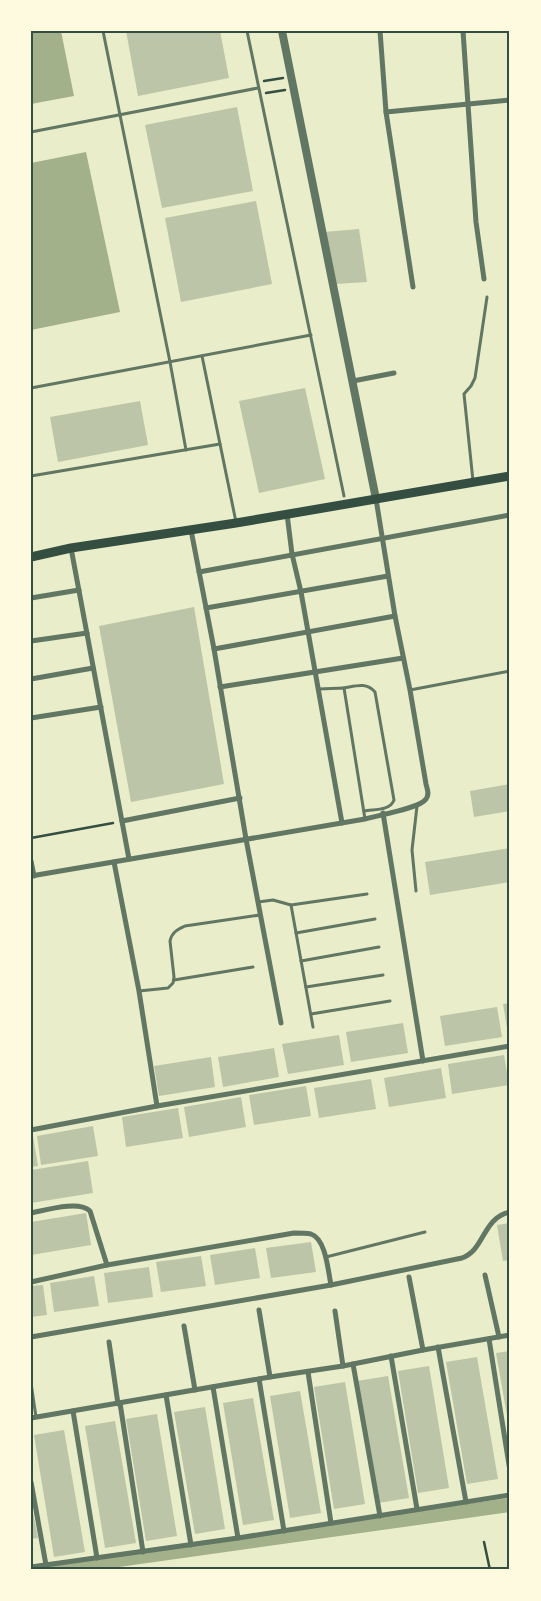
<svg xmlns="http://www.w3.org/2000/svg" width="541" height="1601" viewBox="0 0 541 1601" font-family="Mulish,sans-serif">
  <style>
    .water { fill: #a3b18a }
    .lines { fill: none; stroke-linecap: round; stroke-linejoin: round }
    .canal { stroke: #a3b18a; stroke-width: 14 }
    .building { fill: #bcc5a7 }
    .path { stroke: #344e41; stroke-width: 2.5 }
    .service { stroke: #617663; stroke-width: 3 }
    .minor { stroke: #617663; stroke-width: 5 }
    .tertiary { stroke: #617663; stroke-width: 8 }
    .secondary { stroke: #344e41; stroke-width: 9 }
    .neatline { fill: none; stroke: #344e41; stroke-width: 2 }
  </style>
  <rect width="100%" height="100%" fill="#e9edc9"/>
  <g class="water">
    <polygon points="31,31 61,31 74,96 31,104"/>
    <polygon points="86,152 120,312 31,330 31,163"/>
  </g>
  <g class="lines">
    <polyline class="canal" points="47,1570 510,1505"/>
  </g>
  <g class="building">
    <polygon points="126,31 220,31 229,78 138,96"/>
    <polygon points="237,107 253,191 162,208 145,125"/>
    <polygon points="256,201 272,284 181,302 165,218"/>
    <polygon points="359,229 367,282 335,284 324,232"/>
    <polygon points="305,388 325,479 259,493 239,401"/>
    <polygon points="140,401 148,445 58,462 50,417"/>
    <polygon points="194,607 224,784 131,802 99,626"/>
    <polygon points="510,784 510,811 474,817 470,791"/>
    <polygon points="510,848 510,882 430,895 425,862"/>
    <polygon points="510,1003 510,1033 508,1034 503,1004"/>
    <polygon points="497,1007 502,1037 445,1046 440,1016"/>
    <polygon points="403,1023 408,1053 351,1062 346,1032"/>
    <polygon points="339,1035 344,1065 288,1074 282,1044"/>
    <polygon points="274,1048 279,1077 223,1087 218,1057"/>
    <polygon points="504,1055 509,1085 452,1094 448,1064"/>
    <polygon points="211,1057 215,1087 159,1096 154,1066"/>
    <polygon points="441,1068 446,1098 389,1107 384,1078"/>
    <polygon points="371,1079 376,1109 319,1118 314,1088"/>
    <polygon points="306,1086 311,1116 254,1125 249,1095"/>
    <polygon points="241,1097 246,1127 189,1137 184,1107"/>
    <polygon points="178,1108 183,1138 126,1147 122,1117"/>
    <polygon points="93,1126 98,1156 41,1165 37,1136"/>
    <polygon points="33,1136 38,1166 31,1167 31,1137"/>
    <polygon points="88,1161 93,1193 31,1203 31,1170"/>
    <polygon points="86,1213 91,1245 31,1255 31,1222"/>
    <polygon points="510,1223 510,1260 503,1261 497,1225"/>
    <polygon points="311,1242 316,1272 271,1278 266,1248"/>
    <polygon points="255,1248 260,1278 215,1285 210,1255"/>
    <polygon points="201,1256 206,1286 161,1292 156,1262"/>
    <polygon points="149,1267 153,1297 108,1303 104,1273"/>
    <polygon points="94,1276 99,1306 54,1312 50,1283"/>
    <polygon points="43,1285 47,1315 31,1317 31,1286"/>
    <polygon points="510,1351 510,1427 509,1427 496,1353"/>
    <polygon points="477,1357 498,1479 467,1484 446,1362"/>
    <polygon points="429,1366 449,1488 418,1493 398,1371"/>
    <polygon points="388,1376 409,1498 378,1503 357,1381"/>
    <polygon points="345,1382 365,1504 334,1509 314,1387"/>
    <polygon points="300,1391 321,1513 290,1518 270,1396"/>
    <polygon points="253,1398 274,1520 243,1525 223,1403"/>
    <polygon points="205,1407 225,1529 195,1534 174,1412"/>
    <polygon points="157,1414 177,1536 146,1541 126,1419"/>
    <polygon points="115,1421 136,1543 105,1548 85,1426"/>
    <polygon points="64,1430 85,1552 54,1557 34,1435"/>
    <polygon points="31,1501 38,1538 31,1539"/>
  </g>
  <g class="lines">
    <g class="path">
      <polyline points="264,81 283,78"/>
      <polyline points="266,93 285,90"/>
      <polyline points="31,838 113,823"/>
      <polyline points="484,1542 490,1570"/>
    </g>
    <g class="service">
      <polyline points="103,31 170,362 186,450"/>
      <polyline points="247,31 344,496"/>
      <polyline points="31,132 258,88"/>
      <polyline points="202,356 236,522"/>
      <polyline points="31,388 311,335"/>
      <polyline points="31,476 220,444"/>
      <polyline points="473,481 464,394 471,386 475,378 487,297"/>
      <path d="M344,688c12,-2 22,-6 31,4l19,108c-4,11 -20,9 -30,11"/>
      <polyline points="319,689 344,688 365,819"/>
      <polyline points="410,690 510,671"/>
      <polyline points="416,891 412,850 417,806"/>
      <polyline points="258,902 273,900 291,905 367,894"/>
      <polyline points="291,905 313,1027"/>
      <polyline points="296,933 375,919"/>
      <polyline points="301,961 379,947"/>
      <polyline points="174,980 253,967"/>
      <polyline points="306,987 383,975"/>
      <path d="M139,991l29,-3 5,-5 1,-6 -4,-36c2,-9 7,-11 15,-15l75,-11"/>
      <polyline points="311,1014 390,1001"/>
      <polyline points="326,1257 425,1232"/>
      <polyline points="31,1383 36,1417"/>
    </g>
    <g class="minor">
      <polyline points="380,31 386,112 413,287"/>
      <polyline points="463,31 476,222 484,279"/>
      <polyline points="386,112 510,100"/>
      <polyline points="353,381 394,373"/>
      <polyline points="287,514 292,554 301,592 342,823"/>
      <polyline points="191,530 214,649 246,839 281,1023"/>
      <polyline points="71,548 129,859"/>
      <polyline points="199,572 510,515"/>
      <polyline points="31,598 79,590"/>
      <polyline points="206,608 388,576"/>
      <polyline points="31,641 87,633"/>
      <polyline points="214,649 395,616"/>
      <polyline points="31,679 93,668"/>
      <polyline points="220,687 403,658"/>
      <polyline points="31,718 101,707"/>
      <polyline points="383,813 423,1061"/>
      <polyline points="122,821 240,798"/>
      <polyline points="31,861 34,876"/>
      <polyline points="114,862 139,991 157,1106"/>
      <path d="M31,876l334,-57c13,-4 54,-10 61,-20 4,-5 1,-10 0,-15l-16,-94 -15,-74 -19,-117"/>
      <polyline points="31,1130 157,1106 510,1046"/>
      <path d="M31,1213c15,-3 48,-13 59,-2l17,54"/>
      <polyline points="485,1275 499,1337"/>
      <polyline points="409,1277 423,1350"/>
      <path d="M31,1282l76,-17 187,-32c5,0 11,0 17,1 15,5 17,37 20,51"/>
      <polyline points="259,1310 270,1377"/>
      <polyline points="335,1311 343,1366"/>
      <polyline points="184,1326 195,1390"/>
      <path d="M31,1337l300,-52 131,-27c23,-8 20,-40 48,-46"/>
      <polyline points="489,1339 510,1471"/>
      <polyline points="109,1342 118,1404"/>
      <polyline points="438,1347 466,1502"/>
      <polyline points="391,1356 417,1509"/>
      <polyline points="353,1364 380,1516"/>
      <polyline points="308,1372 331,1523"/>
      <polyline points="259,1379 284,1531"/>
      <polyline points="213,1387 238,1538"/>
      <polyline points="166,1395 191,1545"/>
      <polyline points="120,1403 143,1552"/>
      <polyline points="73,1411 97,1558"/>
      <polyline points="31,1418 270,1377 343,1366 423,1350 510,1335"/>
      <polyline points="31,1482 46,1565"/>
      <polyline points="31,1567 238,1538 510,1495"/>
    </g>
    <polyline class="tertiary" points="282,31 376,499"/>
    <polyline class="secondary" points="31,557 71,548 236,523 510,476"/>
  </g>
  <rect width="541" height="1601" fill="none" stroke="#fefae0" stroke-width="65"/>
  <rect x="32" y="32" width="476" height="1536" class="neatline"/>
</svg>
